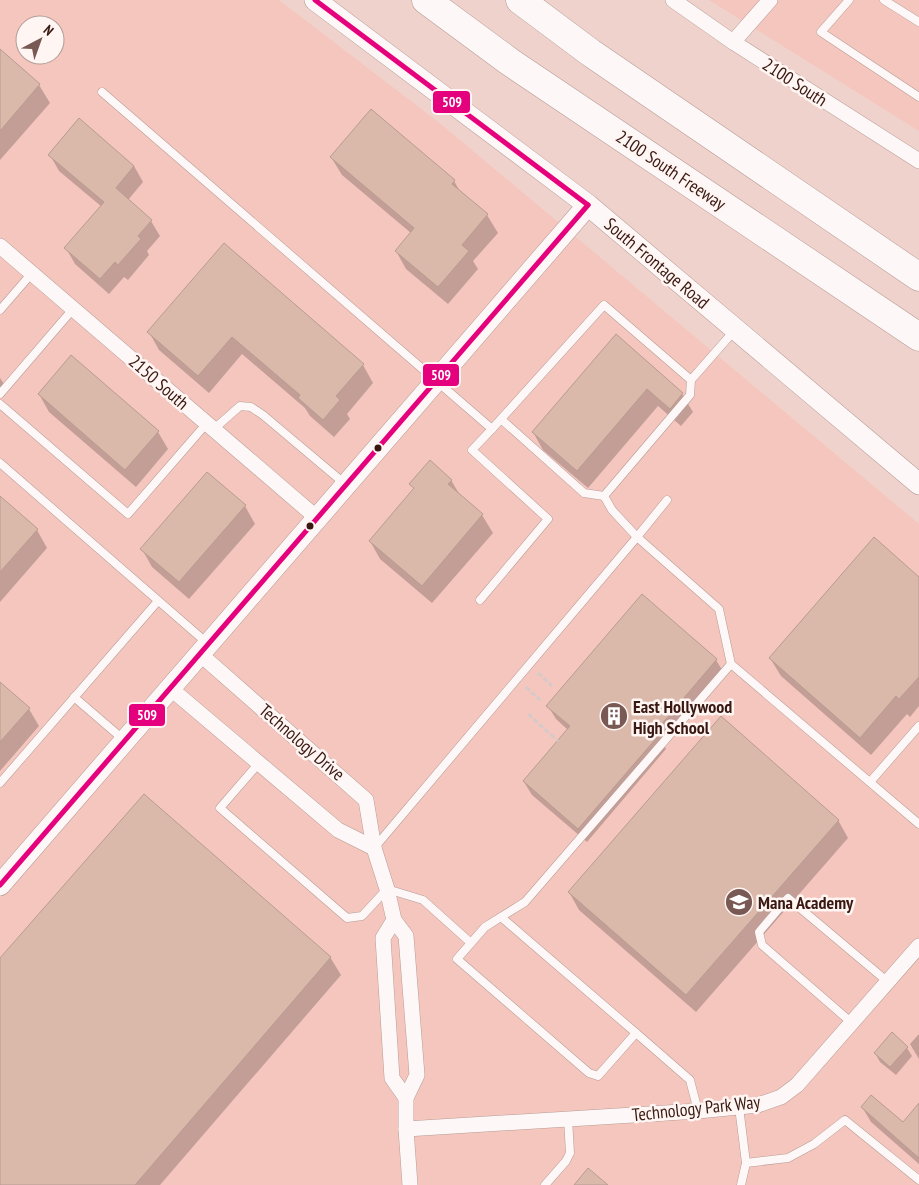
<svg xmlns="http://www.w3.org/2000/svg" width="919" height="1185" viewBox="0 0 919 1185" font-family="'PT Sans Narrow',sans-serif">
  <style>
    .built { fill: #f4c6bd; fill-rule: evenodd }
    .shadow { fill: #0003 }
    .building { fill: #dab9ab; stroke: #b79c90 }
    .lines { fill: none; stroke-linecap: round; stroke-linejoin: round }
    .lane-casing { stroke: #b89c96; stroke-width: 9 }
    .street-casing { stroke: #b89c96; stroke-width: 16 }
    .secondary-casing { stroke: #b89c96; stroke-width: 22 }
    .highway-casing { stroke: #b89c96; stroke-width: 29 }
    .path { stroke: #d4cac9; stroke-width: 3; stroke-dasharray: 5 2.5; stroke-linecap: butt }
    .lane { stroke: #fdf8f7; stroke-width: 8 }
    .street { stroke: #fdf8f7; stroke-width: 15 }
    .secondary { stroke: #fdf8f7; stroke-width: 21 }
    .highway { stroke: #fdf8f7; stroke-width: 28 }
    .bus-1-casing { stroke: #fff5f3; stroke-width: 9 }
    .bus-1 { stroke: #e5007d; stroke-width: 5 }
    .bus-dot { fill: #391812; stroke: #fff5f3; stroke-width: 2 }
    .labels { text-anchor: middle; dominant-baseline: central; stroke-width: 5; stroke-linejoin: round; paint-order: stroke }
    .street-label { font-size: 18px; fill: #391812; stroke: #fff5f3 }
    .poi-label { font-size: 18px; font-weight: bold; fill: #391812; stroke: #fff5f3; text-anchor: start }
    .line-badge { stroke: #fff5f3; stroke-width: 2 }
    .badge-label { font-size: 14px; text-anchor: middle; font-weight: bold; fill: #fff }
  </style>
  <rect width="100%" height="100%" fill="#f0d2cc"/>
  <g class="built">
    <path d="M0,0h279l158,121 482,403v661h-919zM25,25h30v30h-30z"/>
    <polygon points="709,0 919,0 919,131"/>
  </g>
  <g class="shadow">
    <polygon points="0,51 39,85 50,103 0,160"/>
    <polygon points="50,155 134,166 143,182 128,200 151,221 160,236 147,251 149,255 128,280 124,277 109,294 75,264 66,248 102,207 59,171"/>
    <polygon points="331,157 454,181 461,193 487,215 498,233 473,261 478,269 448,304 406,269 396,251 411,233 342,175"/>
    <polygon points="224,245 363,365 373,383 347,414 350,419 334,437 310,416 305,408 242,354 209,393 159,350 149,332"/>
    <polygon points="616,336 682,394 693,412 681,426 658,406 588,488 543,450 533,432"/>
    <polygon points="0,378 4,384 0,389"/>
    <polygon points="39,394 158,432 168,449 136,487 49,412"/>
    <polygon points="451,480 461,497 482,515 493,533 432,603 380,559 370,541 414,489 411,484"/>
    <polygon points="0,498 37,530 47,548 0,602"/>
    <polygon points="245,506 255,524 189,599 152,567 142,549"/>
    <polygon points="919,578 919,706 910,717 907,714 871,755 781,676 770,658"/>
    <polygon points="642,596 716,660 724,673 663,744 666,749 587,842 532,795 524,782 568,730 556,719 548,706"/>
    <polygon points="0,683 29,709 39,726 0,771"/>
    <polygon points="838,820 848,838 696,1012 579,910 569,892"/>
    <polygon points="330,957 341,975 160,1185 0,1185 0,960"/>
    <polygon points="919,1034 919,1059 910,1044"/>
    <polygon points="907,1048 912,1056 896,1075 880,1062 875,1053"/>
    <polygon points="919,1105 919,1164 871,1122 862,1107 903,1124"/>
  </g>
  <g class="building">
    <polygon points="0,49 40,84 0,131"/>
    <polygon points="371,109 455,180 452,184 488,214 462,245 469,251 438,287 395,251 414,228 330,157"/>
    <polygon points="79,118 134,166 116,188 152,220 138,236 141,239 118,265 115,262 100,279 64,248 104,202 48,155"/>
    <polygon points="224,243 364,364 336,396 340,400 323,420 298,398 300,395 232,337 198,376 147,332"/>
    <polygon points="616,334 683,393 670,409 647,389 577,471 532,432"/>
    <polygon points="71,355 159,431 125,470 38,394"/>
    <polygon points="430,460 452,480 448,484 483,514 422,586 369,541 414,488 409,484"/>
    <polygon points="207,472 246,505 179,582 140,549"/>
    <polygon points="0,496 38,529 0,572"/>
    <polygon points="874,537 919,577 919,677 899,699 896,696 860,738 769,658"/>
    <polygon points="642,594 717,659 655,732 659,735 578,829 523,781 570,726 546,706"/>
    <polygon points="0,682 30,708 0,742"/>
    <polygon points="721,716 839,820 686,995 568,892"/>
    <polygon points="144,794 331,957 135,1185 0,1185 0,958"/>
    <polygon points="892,1032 908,1047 890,1067 874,1053"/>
    <polygon points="871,1095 903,1122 919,1103 919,1158 861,1107"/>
    <polygon points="588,1168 608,1185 574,1185"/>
  </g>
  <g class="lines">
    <defs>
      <g id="lane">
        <polyline points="849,0 821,32 919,97"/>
        <polyline points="884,0 919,22"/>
        <polyline points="102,92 492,429 604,305 691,380 734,331"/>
        <polyline points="0,310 32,273"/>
        <polyline points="0,394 73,309"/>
        <polyline points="0,404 128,514 207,423"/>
        <polyline points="501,419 584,493 604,496"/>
        <polyline points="214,429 240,406 251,407 263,415 345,484"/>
        <polyline points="0,463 207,643"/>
        <polyline points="667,500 637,537 612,510 604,496 690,395 691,380"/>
        <polyline points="480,600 548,519 472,450 492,429"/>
        <polyline points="74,697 124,740"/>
        <polyline points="259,763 220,808 347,918 362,916 387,889 423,900 471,943 485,927 525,902 731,664"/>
        <polyline points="870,782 919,726"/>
        <polyline points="0,783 158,601"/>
        <polyline points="375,847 637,537 719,609 731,664 919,824"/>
        <polyline points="471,943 457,959 589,1073 598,1076 636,1033 501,917"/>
        <polyline points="852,1023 762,945 759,932 788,898 888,982"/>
        <polyline points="636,1033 690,1080 698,1111"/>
        <polyline points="739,1107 746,1163 741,1185"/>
        <polyline points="746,1163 788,1158 814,1144 845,1120 919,1180"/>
        <polyline points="545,1185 566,1161 570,1153 568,1119"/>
      </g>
      <g id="street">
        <polyline points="673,0 733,42 919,161"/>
        <polyline points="733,42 770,0"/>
        <polyline points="0,246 317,518"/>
        <polyline points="200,654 366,800 374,848 387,889 394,920 406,936 417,1075 406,1098 406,1129 410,1185"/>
        <polyline points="170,688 338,830 374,848"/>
        <polyline points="394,920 383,938 392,1078 406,1098"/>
        <polyline points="406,1129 698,1111 758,1105 781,1097 797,1085 919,946"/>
      </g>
      <g id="secondary">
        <polyline points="315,0 588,205 919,484"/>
        <polyline points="0,885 588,205"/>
      </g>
      <g id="highway">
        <polyline points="426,0 510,62 919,337"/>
        <polyline points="520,0 591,53 919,277"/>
      </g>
    </defs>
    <use href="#lane" class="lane-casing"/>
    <use href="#street" class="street-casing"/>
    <use href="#secondary" class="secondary-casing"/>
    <use href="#highway" class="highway-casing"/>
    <g class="path">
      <polyline points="538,673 552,686"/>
      <polyline points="526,687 540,700"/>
      <polyline points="528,714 558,741"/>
    </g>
    <use href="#lane" class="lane"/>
    <use href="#street" class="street"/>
    <use href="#secondary" class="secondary"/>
    <use href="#highway" class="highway"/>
    <defs>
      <g id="bus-1">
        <polyline points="315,0 588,205"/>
        <polyline points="0,885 588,205"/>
      </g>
    </defs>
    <use href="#bus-1" class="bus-1-casing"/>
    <use href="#bus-1" class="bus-1"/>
  </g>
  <defs>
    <symbol id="building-disc" viewBox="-11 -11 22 22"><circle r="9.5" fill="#795953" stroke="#fff5f3"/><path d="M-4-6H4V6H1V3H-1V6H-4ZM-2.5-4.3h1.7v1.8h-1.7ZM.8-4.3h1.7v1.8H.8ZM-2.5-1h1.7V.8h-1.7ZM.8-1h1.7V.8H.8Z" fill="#fff"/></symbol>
    <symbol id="school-disc" viewBox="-11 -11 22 22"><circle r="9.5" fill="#795953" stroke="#fff5f3"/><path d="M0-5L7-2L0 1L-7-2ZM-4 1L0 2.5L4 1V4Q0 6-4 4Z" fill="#fff"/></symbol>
  </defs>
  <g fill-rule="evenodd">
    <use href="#building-disc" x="598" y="700" width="32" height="32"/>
    <use href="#school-disc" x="723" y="886" width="32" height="32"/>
  </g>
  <g class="bus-dot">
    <circle cx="378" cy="448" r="4.5"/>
    <circle cx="310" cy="526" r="4.5"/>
  </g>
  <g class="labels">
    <g class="street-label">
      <text transform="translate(795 82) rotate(33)">2100 South</text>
      <text transform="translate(671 170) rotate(34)">2100 South Freeway</text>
      <text transform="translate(657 263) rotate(40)">South Frontage Road</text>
      <text transform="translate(159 382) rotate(41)">2150 South</text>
      <text transform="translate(302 742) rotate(41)">Technology Drive</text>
      <text transform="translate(696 1108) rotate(-6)">Technology Park Way</text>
    </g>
    <g class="poi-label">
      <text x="633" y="706">East Hollywood<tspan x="633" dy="21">High School</tspan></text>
      <text x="758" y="902">Mana Academy</text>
    </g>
  </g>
  <g class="line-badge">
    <rect x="432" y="90" width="39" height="24" rx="5" fill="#e5007d"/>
    <rect x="422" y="363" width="38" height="24" rx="5" fill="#e5007d"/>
    <rect x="128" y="703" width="38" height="24" rx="5" fill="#e5007d"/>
  </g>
  <g class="badge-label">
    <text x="452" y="107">509</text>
    <text x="441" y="380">509</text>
    <text x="147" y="720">509</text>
  </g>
  <g transform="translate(40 40) rotate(41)"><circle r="24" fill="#fff5f3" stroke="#b09d99"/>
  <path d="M0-4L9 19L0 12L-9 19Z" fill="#795953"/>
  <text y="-8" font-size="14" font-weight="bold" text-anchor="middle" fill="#391812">N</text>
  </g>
</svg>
